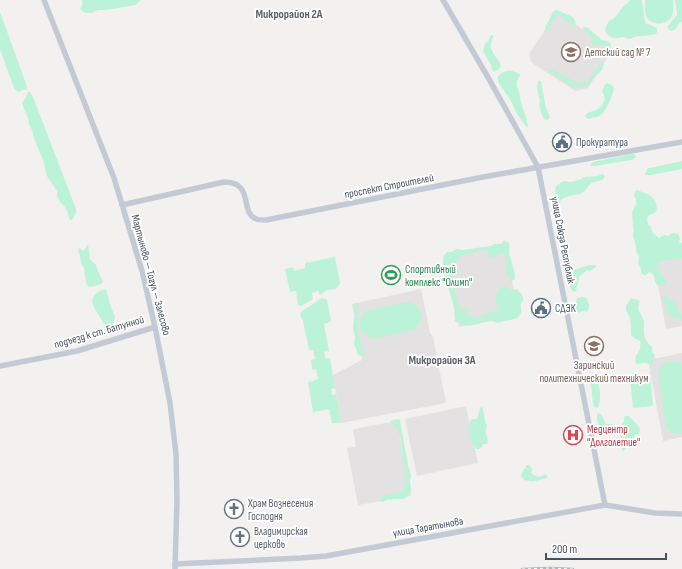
<svg xmlns="http://www.w3.org/2000/svg" width="682" height="569" viewBox="0 0 682 569" font-family="'Sofia Sans Condensed',sans-serif">
  <style>
    .education { fill: #e4e1e2 }
    .green { fill: #bcf3d8 }
    .lines { fill: none; stroke-linecap: round; stroke-linejoin: round }
    .minor { stroke: #c3cad6; stroke-width: 5.5 }
    .rail-casing { stroke: #b2b4bb; stroke-width: 2.5 }
    .rail { stroke: #fff; stroke-width: 1; stroke-dasharray: 3; stroke-linecap: butt }
    .labels { text-anchor: middle; dominant-baseline: central; stroke-width: 3.5; stroke-linejoin: round; paint-order: stroke }
    .education-label { font-size: 11px; fill: #785e54; stroke: #fff; text-anchor: start }
    .service-label { font-size: 11px; fill: #4e5e75; stroke: #fff; text-anchor: start }
    .street-label { font-size: 11px; fill: #47515f; stroke: #fff }
    .leisure-label { font-size: 11px; fill: #27864d; stroke: #fff; text-anchor: start }
    .health-label { font-size: 11px; fill: #be3a42; stroke: #fff; text-anchor: start }
    .worship-label { font-size: 11px; fill: #5b616d; stroke: #fff; text-anchor: start }
    .neighbourhood-label { font-size: 12px; font-weight: bold; fill: #5c5f66; stroke: #fff }
  </style>
  <rect width="100%" height="100%" fill="#f3f0f0"/>
  <g class="education">
    <polygon points="557,12 613,49 588,88 575,91 531,62 529,54"/>
    <polygon points="504,243 519,314 459,327 444,256"/>
    <polygon points="682,256 682,326 666,329 654,261"/>
    <polygon points="421,289 430,333 433,337 446,403 341,423 333,375 362,360 352,304"/>
    <polygon points="682,353 682,437 663,441 648,360"/>
    <polygon points="466,406 478,463 417,476 405,419"/>
    <polygon points="397,421 411,496 358,505 347,448 356,447 353,429"/>
  </g>
  <g class="green">
    <polygon points="82,0 141,0 135,5 107,10 98,10 91,13 85,13 80,9 82,6"/>
    <path d="M630,0h12l3,22 1,1 11,5v4l-1,2 -12,2h-7l-7,3 -8,-2c-8,3 -15,0 -17,-8l4,-8c7,-2 9,-9 14,-14 3,-3 5,-3 7,-7z"/>
    <path d="M645,0h28c0,5 1,11 -1,16 -5,10 -21,10 -26,0 -2,-5 -1,-11 -1,-16z"/>
    <polygon points="675,0 682,0 682,22 679,23 676,29 671,31 669,30 667,27 677,15"/>
    <path d="M556,10h1l16,7 3,6 -1,2 -7,-2 -9,-8c-2,2 -6,4 -7,7 -3,6 0,8 -7,11l-1,-2 1,-1v-2l8,-16z"/>
    <polygon points="0,12 25,81 27,88 26,90 22,90 18,92 14,88 0,49"/>
    <polygon points="583,27 585,27 588,28 602,40 610,42 611,44 610,47 609,48 600,44 597,46 593,46 591,43 591,37 583,29"/>
    <path d="M492,35h1c0,5 -3,8 -2,13 2,7 8,11 10,18l-1,2 -6,4 -2,-3 -1,-4 -8,-14 2,-7 4,-4 1,-4z"/>
    <path d="M600,62h2l2,1 -1,4 -1,3 -9,9 -3,5 -6,3 -4,-1 -1,2c-9,0 -17,-9 -24,-13 0,0 -5,-2 -6,-3 0,-1 0,-2 0,-3h2l18,9 5,4 8,1 7,-3 1,-4 6,-6z"/>
    <path d="M507,71c3,-1 11,1 13,4 -6,10 -2,11 0,21 0,2 0,4 1,6 2,8 6,16 7,24l-1,2 -10,-14 -6,-13 -13,-19v-6l5,-4z"/>
    <polygon points="538,81 540,81 541,82 546,108 550,117 549,119 547,120 544,119 542,115 539,105 540,101 537,89"/>
    <path d="M607,83l6,3 1,3c-2,7 -8,24 -15,27 -3,2 -7,1 -10,3l-2,-1 -2,-2 2,-3 9,-3 1,-1 5,-3 3,-8 -3,-7 3,-6z"/>
    <polygon points="28,92 30,92 33,97 76,209 76,213 72,220 70,220 67,211 64,206 60,202 57,196 57,191 47,176 44,163 34,138 32,130 29,124 28,118 26,114 22,103 26,97 27,94"/>
    <polygon points="631,154 635,154 636,156 634,159 631,160 595,166 591,166 590,165 593,162"/>
    <polygon points="682,161 682,169 651,175 645,175 645,173 648,168 650,168"/>
    <path d="M602,174l2,1 1,2 -3,3 -11,3c-3,4 -6,8 -10,11 -4,0 -18,3 -20,6 -1,2 -2,4 -2,7h-2l-2,-1 -1,-7 2,-13 7,-5 8,1 10,-3 3,-2 14,-1z"/>
    <path d="M637,190l13,5 5,5c1,4 4,10 -1,13 -2,1 -4,1 -5,2l-2,3 1,6 3,3 2,6 6,5 5,-3 4,1 4,-3 6,1c2,2 2,6 1,9h3v16l-17,1 -7,3 1,8 4,4 3,6 -2,5h-5l-3,-2c-2,-5 -1,-11 -7,-12l-3,3h-2l-3,-2v-4l-3,-7 1,-5 -3,-6v-6l-3,-9 1,-6 -1,-5 -1,-13 4,-7v-4l-2,-6 1,-3z"/>
    <path d="M504,240l5,3c1,4 0,7 0,10 2,9 6,17 6,26l-3,2c-7,-4 -6,-10 -5,-17l-2,-5v-3l-1,-2h-2l-11,4 -4,-2 1,-5 -9,-1c-1,1 -3,2 -5,3 -4,2 -9,0 -12,3 -3,3 -8,8 -10,12 -2,5 5,33 7,39 6,5 9,0 10,9l10,1 6,-3 12,-4 1,-4c-4,-6 -3,-9 0,-16l6,-4h2l5,4 6,-1c2,3 7,6 6,11 0,1 -1,2 -2,3 -1,3 1,6 0,10 -3,9 -16,6 -23,10 -12,-7 -26,10 -43,-2l-1,-14 -11,-37v-13l4,-5h4l5,-3 7,1 20,-3 6,1 5,-4h8z"/>
    <path d="M88,244l2,15 6,6 2,6 5,10c-2,5 -9,5 -14,6l-3,-4 -2,-15 -3,-5 -1,-7 -2,-6 1,-2 5,3z"/>
    <polygon points="335,257 340,283 336,289 327,290 320,295 318,291 312,293 313,299 301,306 298,305 296,291 290,292 285,269 293,267 294,271 305,268 305,263"/>
    <path d="M588,265h7l1,2 -6,4 -3,-1 -8,7 -3,14 -2,1c-7,-5 -6,-13 -5,-20 6,-3 12,-4 19,-7z"/>
    <path d="M102,290h4c2,7 4,13 6,20 0,0 3,5 3,6 0,4 -3,11 -5,15h-4c-2,-4 -2,-9 -5,-12 -7,-13 -16,-21 1,-29z"/>
    <path d="M664,295c6,2 15,9 14,16l4,3v7l-3,-3 -8,-2 -6,-7v-5l-3,-6z"/>
    <path d="M583,297l4,1c2,8 4,6 0,14l-4,-1 -4,2c-7,-4 -3,-9 -2,-15h2z"/>
    <polygon points="322,298 326,299 327,300 331,320 330,322 324,324 329,351 324,352 326,359 330,358 335,388 331,389 332,395 336,394 341,423 332,423 329,409 313,412 308,382 314,381 314,380 318,379 316,369 312,370 311,360 315,359 313,350 309,350 303,321 300,314 302,311"/>
    <path d="M631,298l7,2 2,1c-4,12 0,9 3,18 2,4 1,3 1,7 -1,9 1,15 8,21v4l3,5 -3,8c-3,1 -5,-1 -7,-1 -3,0 -5,1 -9,1 -2,-11 2,-8 4,-15 0,-2 0,-4 1,-6l-1,-2 -4,-2 -5,-4v-11l-2,-8 -3,-6v-4z"/>
    <path d="M407,302c16,2 19,20 6,28l-40,9 -8,-4 -5,-7v-8l5,-8 2,-1z"/>
    <path d="M355,303h2c1,4 2,9 2,13 -1,3 -2,6 -2,10 1,10 6,19 6,29l-1,1 -4,-1 -4,-12 1,-5 -2,-11 1,-8 2,-4 -2,-6z"/>
    <path d="M668,361h8l6,3v70c-7,1 -12,-2 -16,-8l-8,-52 3,-8z"/>
    <polygon points="647,375 650,376 653,405 652,406 634,408 633,407 630,378 631,377"/>
    <path d="M593,376l3,1c4,11 6,20 2,31l-4,-1 -2,-10v-7l-3,-12z"/>
    <path d="M482,407l1,1 2,13 2,5c-3,9 0,8 1,16l-1,2h-4l-1,3 -3,2h-2l-5,-5v-2l-3,-6c1,-3 -1,-4 0,-7 0,-3 1,-8 2,-10h6l3,-11z"/>
    <path d="M599,413l2,1 5,10h5l4,2v2c-3,3 -7,5 -11,4l-1,2 -3,-2 -3,-13v-5z"/>
    <path d="M625,416h4l11,12 -1,6 -4,1 -4,7 -4,-1 -1,1v6l-1,2 -2,1 -3,-5c2,-8 -3,-18 4,-24v-4z"/>
    <path d="M399,419l1,2 8,44 3,11 -1,5 1,10 -3,5 -5,3h-15l-5,3 -3,-1 -1,-2c8,-6 19,-4 26,-11l1,-18 -3,-11 -2,-19 -5,-14 -6,-4 3,-2z"/>
    <path d="M526,465h3l3,4 -1,4 3,2 6,2 5,-3 2,1 1,2c-4,2 -13,5 -17,4 -3,0 -5,-1 -7,-1l-3,-4 2,-6 3,-3z"/>
  </g>
  <g class="lines">
    <g class="minor">
      <polyline points="44,0 114,178 142,271 155,327 170,403 176,454 177,499 175,569"/>
      <polyline points="443,0 489,79 538,167 605,505"/>
      <path d="M122,205l102,-23c31,0 15,30 32,37 3,1 7,1 10,1l217,-43 199,-35"/>
      <polyline points="0,366 77,351 155,327"/>
      <polyline points="175,564 301,558 326,556 605,505 655,513 682,514"/>
    </g>
    <defs>
      <polyline id="rail" points="522,569 551,568 573,569"/>
    </defs>
    <use href="#rail" class="rail-casing"/>
    <use href="#rail" class="rail"/>
  </g>
  <defs>
    <symbol id="school-ring" viewBox="-11 -11 22 22"><circle r="9.5" fill="#fff" stroke="#8d6e63" stroke-width="1.5"/><path d="M0-5L7-2L0 1L-7-2ZM-4 1L0 2.5L4 1V4Q0 6-4 4Z" fill="#8d6e63"/></symbol>
    <symbol id="civic-ring" viewBox="-11 -11 22 22"><circle r="9.5" fill="#fff" stroke="#5c6f8a" stroke-width="1.5"/><path d="M-.6-6.5H3V-4.5H.6V-3L4-1V1h2V6H-6V1h2V-1L-.6-3ZM-1.2 2.5V6h2.4V2.5Z" fill="#5c6f8a"/></symbol>
    <symbol id="stadium-ring" viewBox="-11 -11 22 22"><circle r="9.5" fill="#fff" stroke="#2e9e5b" stroke-width="1.5"/><path d="M0-5a6.5 5 0 1 0 0 10a6.5 5 0 1 0 0-10ZM-3.5-1.8h7v3.6h-7Z" fill="#2e9e5b"/></symbol>
    <symbol id="university-ring" viewBox="-11 -11 22 22"><circle r="9.5" fill="#fff" stroke="#8d6e63" stroke-width="1.5"/><path d="M0-5L7-2L0 1L-7-2ZM-4 1L0 2.5L4 1V4Q0 6-4 4Z" fill="#8d6e63"/></symbol>
    <symbol id="hospital-ring" viewBox="-11 -11 22 22"><circle r="9.5" fill="#fff" stroke="#e0444e" stroke-width="1.5"/><path d="M-5-5h3v3.5h4V-5h3V5h-3V1.5h-4V5h-3Z" fill="#e0444e"/></symbol>
    <symbol id="church-ring" viewBox="-11 -11 22 22"><circle r="9.5" fill="#fff" stroke="#6b7280" stroke-width="1.5"/><path d="M-1.2-6h2.4v3.5h3.3v2.4h-3.3V6h-2.4V-.1h-3.3v-2.4h3.3Z" fill="#6b7280"/></symbol>
  </defs>
  <g fill-rule="evenodd">
    <use href="#school-ring" x="560" y="41" width="22" height="22"/>
    <use href="#civic-ring" x="551" y="131" width="22" height="22"/>
    <use href="#stadium-ring" x="380" y="264" width="22" height="22"/>
    <use href="#civic-ring" x="530" y="297" width="22" height="22"/>
    <use href="#university-ring" x="583" y="335" width="22" height="22"/>
    <use href="#hospital-ring" x="562" y="424" width="22" height="22"/>
    <use href="#church-ring" x="223" y="498" width="22" height="22"/>
    <use href="#church-ring" x="229" y="526" width="22" height="22"/>
  </g>
  <g class="labels">
    <g class="education-label">
      <text x="585" y="52">Детский сад № 7</text>
      <text x="594" y="365" text-anchor="middle">Заринский<tspan x="594" dy="13">политехнический техникум</tspan></text>
    </g>
    <g class="service-label">
      <text x="576" y="142">Прокуратура</text>
      <text x="555" y="308">СДЭК</text>
    </g>
    <g class="street-label">
      <text transform="translate(389 186) rotate(-11)">проспект Строителей</text>
      <text transform="translate(563 240) rotate(79)">улица Союза Республик</text>
      <text transform="translate(151 275) rotate(75)">Мартыново — Тогул — Залесово</text>
      <text transform="translate(99 332) rotate(-16)">подъезд к ст. Батунной</text>
      <text transform="translate(428 527) rotate(-10)">улица Таратынова</text>
    </g>
    <g class="leisure-label">
      <text x="405" y="269">Спортивный<tspan x="405" dy="13">комплекс "Олимп"</tspan></text>
    </g>
    <g class="health-label">
      <text x="587" y="429">Медцентр<tspan x="587" dy="13">"Долголетие"</tspan></text>
    </g>
    <g class="worship-label">
      <text x="248" y="503">Храм Вознесения<tspan x="248" dy="13">Господня</tspan></text>
      <text x="254" y="531">Владимирская<tspan x="254" dy="13">церковь</tspan></text>
    </g>
    <g class="neighbourhood-label">
      <text x="289" y="14">Микрорайон 2А</text>
      <text x="442" y="360">Микрорайон 3А</text>
    </g>
  </g>
  <path d="M546 553v6h120v-6" fill="none" stroke="#47515f" stroke-width="2"/>
  <text x="552" y="553" font-size="12" fill="#47515f" stroke="#ffffff" stroke-width="3" paint-order="stroke">200 m</text>
</svg>
